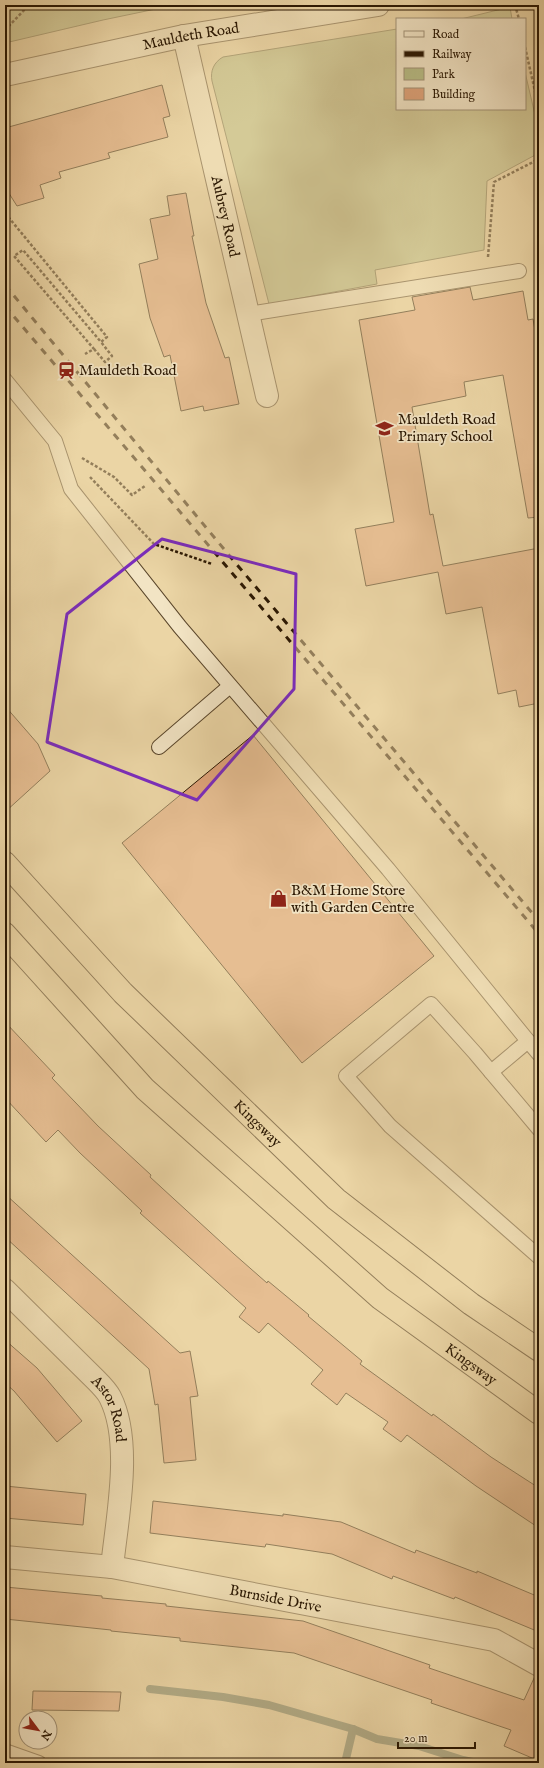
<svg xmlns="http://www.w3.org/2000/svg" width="544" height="1768" viewBox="0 0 544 1768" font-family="'IM FELL English',serif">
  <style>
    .green { fill: #b8bd86; stroke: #716a44 }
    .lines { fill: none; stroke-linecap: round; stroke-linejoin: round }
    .stream { stroke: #6d7861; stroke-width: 8 }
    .building { fill: #dfa37a; stroke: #2a1702 }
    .service-casing { stroke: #5a462b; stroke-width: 16 }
    .minor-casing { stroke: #5a462b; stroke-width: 24 }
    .tertiary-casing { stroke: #5a462b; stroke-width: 24 }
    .trunk-casing { stroke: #2a1702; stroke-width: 24 }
    .path { stroke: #2a1702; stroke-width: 2.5; stroke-dasharray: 3 2; stroke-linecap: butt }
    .service { stroke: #f2e4c4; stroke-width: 14 }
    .minor { stroke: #f2e4c4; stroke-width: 22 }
    .tertiary { stroke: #f2e4c4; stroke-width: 22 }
    .trunk { stroke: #ebd5a5; stroke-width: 22 }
    .rail { stroke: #2a1702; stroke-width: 3; stroke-dasharray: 7 7; stroke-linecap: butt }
    .marked { fill: none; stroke: #7b2cbf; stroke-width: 3; stroke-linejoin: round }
    .labels { text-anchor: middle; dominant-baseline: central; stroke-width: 3.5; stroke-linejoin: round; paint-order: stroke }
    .street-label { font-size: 15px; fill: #2a1702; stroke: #f2e4c4 }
    .poi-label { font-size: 15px; fill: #2a1702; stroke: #f2e4c4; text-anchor: start }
  </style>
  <rect width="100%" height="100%" fill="#ebd5a5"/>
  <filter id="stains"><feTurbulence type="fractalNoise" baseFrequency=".005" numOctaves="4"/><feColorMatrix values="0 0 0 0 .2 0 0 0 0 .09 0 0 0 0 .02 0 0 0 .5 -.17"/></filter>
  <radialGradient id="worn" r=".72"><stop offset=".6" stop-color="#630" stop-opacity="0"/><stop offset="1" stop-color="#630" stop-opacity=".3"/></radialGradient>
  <g class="green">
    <polygon points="5,5 175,5 103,20 5,43"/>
    <polygon points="510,7 512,19 459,19 461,19"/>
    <path d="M397,29v80h128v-37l14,60v21l-52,28 -3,69 -109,20 2,14 -108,20 -57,-223c-2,-10 2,-19 11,-24z"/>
  </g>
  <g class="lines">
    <g class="stream">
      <polyline points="150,1689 223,1697 269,1705 353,1729 377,1739 419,1746 463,1760 477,1763"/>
      <polyline points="345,1763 353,1729"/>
    </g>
  </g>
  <g class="building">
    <polygon points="162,85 170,116 163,118 168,137 108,153 110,158 59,172 61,178 40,185 44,198 17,206 5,187 5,128"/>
    <polygon points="186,193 194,236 192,236 206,303 225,358 229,357 239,404 204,411 203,406 181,411 170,355 164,357 150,318 139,264 158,259 150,219 170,215 167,196"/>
    <polygon points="470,287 473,300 523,291 528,320 533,319 539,354 539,517 528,518 503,375 464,382 466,396 412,407 430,515 433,514 443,566 539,548 539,703 519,707 516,690 498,694 482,607 446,614 438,572 366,586 355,529 394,522 359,320 415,310 412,297"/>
    <polygon points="5,706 38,744 50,771 5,812"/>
    <polygon points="253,735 434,956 302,1063 122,843"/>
    <polygon points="5,1022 55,1075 52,1078 98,1126 151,1175 150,1177 234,1254 267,1283 268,1281 309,1315 308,1316 362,1361 360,1364 432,1416 433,1414 491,1457 539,1488 539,1528 476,1486 407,1435 401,1442 383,1429 388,1422 346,1393 337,1405 311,1384 323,1370 268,1323 259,1333 239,1317 246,1308 140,1213 142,1211 80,1153 58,1130 46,1142 5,1098"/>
    <polygon points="5,1194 180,1353 190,1351 198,1396 190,1397 196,1460 164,1463 158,1404 155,1405 149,1369 5,1237"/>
    <polygon points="5,1340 37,1368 82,1421 57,1442 14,1391 5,1383"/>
    <polygon points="5,1486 86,1494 83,1525 5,1518"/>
    <polygon points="153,1501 283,1516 283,1514 341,1522 415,1553 416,1550 477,1573 477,1571 539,1597 539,1632 455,1597 454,1599 393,1576 392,1579 332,1554 266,1544 265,1547 150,1533"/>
    <polygon points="5,1587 102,1596 102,1598 166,1604 166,1606 303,1621 430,1665 429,1668 524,1700 535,1676 539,1677 539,1761 504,1746 511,1730 431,1703 432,1700 294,1653 180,1641 180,1638 111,1631 111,1630 5,1619"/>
    <polygon points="33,1691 121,1692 119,1711 32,1710"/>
  </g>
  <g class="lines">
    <defs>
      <g id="service">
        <polyline points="248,314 519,271"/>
        <polyline points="5,380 55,441 71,489 180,627 388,869 528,1041 491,1072"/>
        <polyline points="159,747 230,686"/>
        <polyline points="528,1041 539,1054"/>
        <polyline points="539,1129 475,1053 431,1004 346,1076 390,1126 539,1257"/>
        <polyline points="5,1751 39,1763"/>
      </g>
      <g id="minor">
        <path id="s1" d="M184,36l83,360"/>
        <path id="s2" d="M5,1290l91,90c5,5 11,11 14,17 23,45 7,121 2,170"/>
        <path id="s3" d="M5,1557l107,10 382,73 45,25"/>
      </g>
      <g id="tertiary">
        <path id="s4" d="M5,75l179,-39 194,-31"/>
      </g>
      <g id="trunk">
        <path id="s5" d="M5,863l118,130 213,206 135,105 68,46"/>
        <path id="s6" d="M5,934l140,155 235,209 159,115"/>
      </g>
    </defs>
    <use href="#service" class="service-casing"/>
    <use href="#minor" class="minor-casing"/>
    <use href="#tertiary" class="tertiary-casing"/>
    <use href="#trunk" class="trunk-casing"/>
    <g class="path">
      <polyline points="515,5 519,19"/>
      <polyline points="5,30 29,5"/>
      <polyline points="525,47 539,109"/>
      <polyline points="5,213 107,337 101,342 23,250 14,256 94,349 85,354"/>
      <polyline points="488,257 494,182 539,159"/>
      <polyline points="94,349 105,362 112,356 101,342"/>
      <polyline points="82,458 114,477 132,495 145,486"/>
      <polyline points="90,477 154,544 212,564"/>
    </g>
    <use href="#service" class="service"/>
    <use href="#minor" class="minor"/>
    <use href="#tertiary" class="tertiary"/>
    <use href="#trunk" class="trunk"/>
    <g class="rail">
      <polyline points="5,285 233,560 539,921"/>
      <polyline points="5,306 539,934"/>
    </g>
  </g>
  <path d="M0 0H544V1768H0ZM162,539l134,35 -2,115 -97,111 -150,-58 20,-128z" fill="#ebd5a5" fill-opacity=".55" fill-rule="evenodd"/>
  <path class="marked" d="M162,539l134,35 -2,115 -97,111 -150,-58 20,-128z"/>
  <defs>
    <symbol id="station-bare" viewBox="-9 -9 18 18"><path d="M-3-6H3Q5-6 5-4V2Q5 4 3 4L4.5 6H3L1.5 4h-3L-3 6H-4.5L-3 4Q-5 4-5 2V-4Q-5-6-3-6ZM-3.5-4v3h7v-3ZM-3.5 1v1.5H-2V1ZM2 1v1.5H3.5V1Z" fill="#8f2418" stroke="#f2e4c4" stroke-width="2.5" paint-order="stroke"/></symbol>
    <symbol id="school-bare" viewBox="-9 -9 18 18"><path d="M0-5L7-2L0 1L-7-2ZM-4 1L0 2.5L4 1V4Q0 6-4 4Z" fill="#8f2418" stroke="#f2e4c4" stroke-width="2.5" paint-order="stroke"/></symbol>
    <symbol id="shop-bare" viewBox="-9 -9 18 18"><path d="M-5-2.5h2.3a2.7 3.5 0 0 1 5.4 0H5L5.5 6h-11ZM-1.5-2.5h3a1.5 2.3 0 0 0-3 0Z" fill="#8f2418" stroke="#f2e4c4" stroke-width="2.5" paint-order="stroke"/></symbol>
  </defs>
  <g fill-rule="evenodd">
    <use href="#station-bare" x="54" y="358" width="25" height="25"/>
    <use href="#school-bare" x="372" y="416" width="25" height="25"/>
    <use href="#shop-bare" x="266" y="886" width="25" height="25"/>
  </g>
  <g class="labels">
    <g class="street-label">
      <text stroke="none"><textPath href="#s4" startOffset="190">Mauldeth Road</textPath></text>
      <text stroke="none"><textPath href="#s1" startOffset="185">Aubrey Road</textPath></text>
      <text stroke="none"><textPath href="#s5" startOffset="363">Kingsway</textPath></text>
      <text stroke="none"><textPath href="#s6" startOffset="636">Kingsway</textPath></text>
      <text stroke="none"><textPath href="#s2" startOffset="161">Astor Road</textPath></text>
      <text stroke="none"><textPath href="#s3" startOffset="274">Burnside Drive</textPath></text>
    </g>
    <g class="poi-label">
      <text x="79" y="370">Mauldeth Road</text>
      <text x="398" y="419">Mauldeth Road<tspan x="398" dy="17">Primary School</tspan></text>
      <text x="291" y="890">B&amp;M Home Store<tspan x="291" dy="17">with Garden Centre</tspan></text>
    </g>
  </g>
  <rect width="544" height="1768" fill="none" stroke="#ebd5a5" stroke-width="20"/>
  <rect x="6" y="6" width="532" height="1756" fill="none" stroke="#2a1702" stroke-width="2"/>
  <rect x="10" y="10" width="524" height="1748" fill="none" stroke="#2a1702"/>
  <rect x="396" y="18" width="130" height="92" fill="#f2e4c4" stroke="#a29276"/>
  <rect x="404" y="31" width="20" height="6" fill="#f2e4c4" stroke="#a29276"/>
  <text x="432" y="38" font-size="12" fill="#2a1702">Road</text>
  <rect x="404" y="51" width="20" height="6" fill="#2a1702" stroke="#a29276"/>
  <text x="432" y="58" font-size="12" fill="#2a1702">Railway</text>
  <rect x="404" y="68" width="20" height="12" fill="#b8bd86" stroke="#a29276"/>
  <text x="432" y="78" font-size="12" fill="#2a1702">Park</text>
  <rect x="404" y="88" width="20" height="12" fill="#dfa37a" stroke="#a29276"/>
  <text x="432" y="98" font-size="12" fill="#2a1702">Building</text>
  <g transform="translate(38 1730) rotate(122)"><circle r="19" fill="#f2e4c4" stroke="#a29276"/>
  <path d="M0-3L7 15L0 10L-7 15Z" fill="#8f2418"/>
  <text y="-6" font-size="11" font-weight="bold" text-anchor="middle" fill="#2a1702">N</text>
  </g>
  <path d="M398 1742v6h77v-6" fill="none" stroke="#2a1702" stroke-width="2"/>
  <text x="404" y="1742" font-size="12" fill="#2a1702" stroke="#f2e4c4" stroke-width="3" paint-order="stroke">20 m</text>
  <rect width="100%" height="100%" filter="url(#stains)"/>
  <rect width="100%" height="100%" fill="url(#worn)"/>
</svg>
